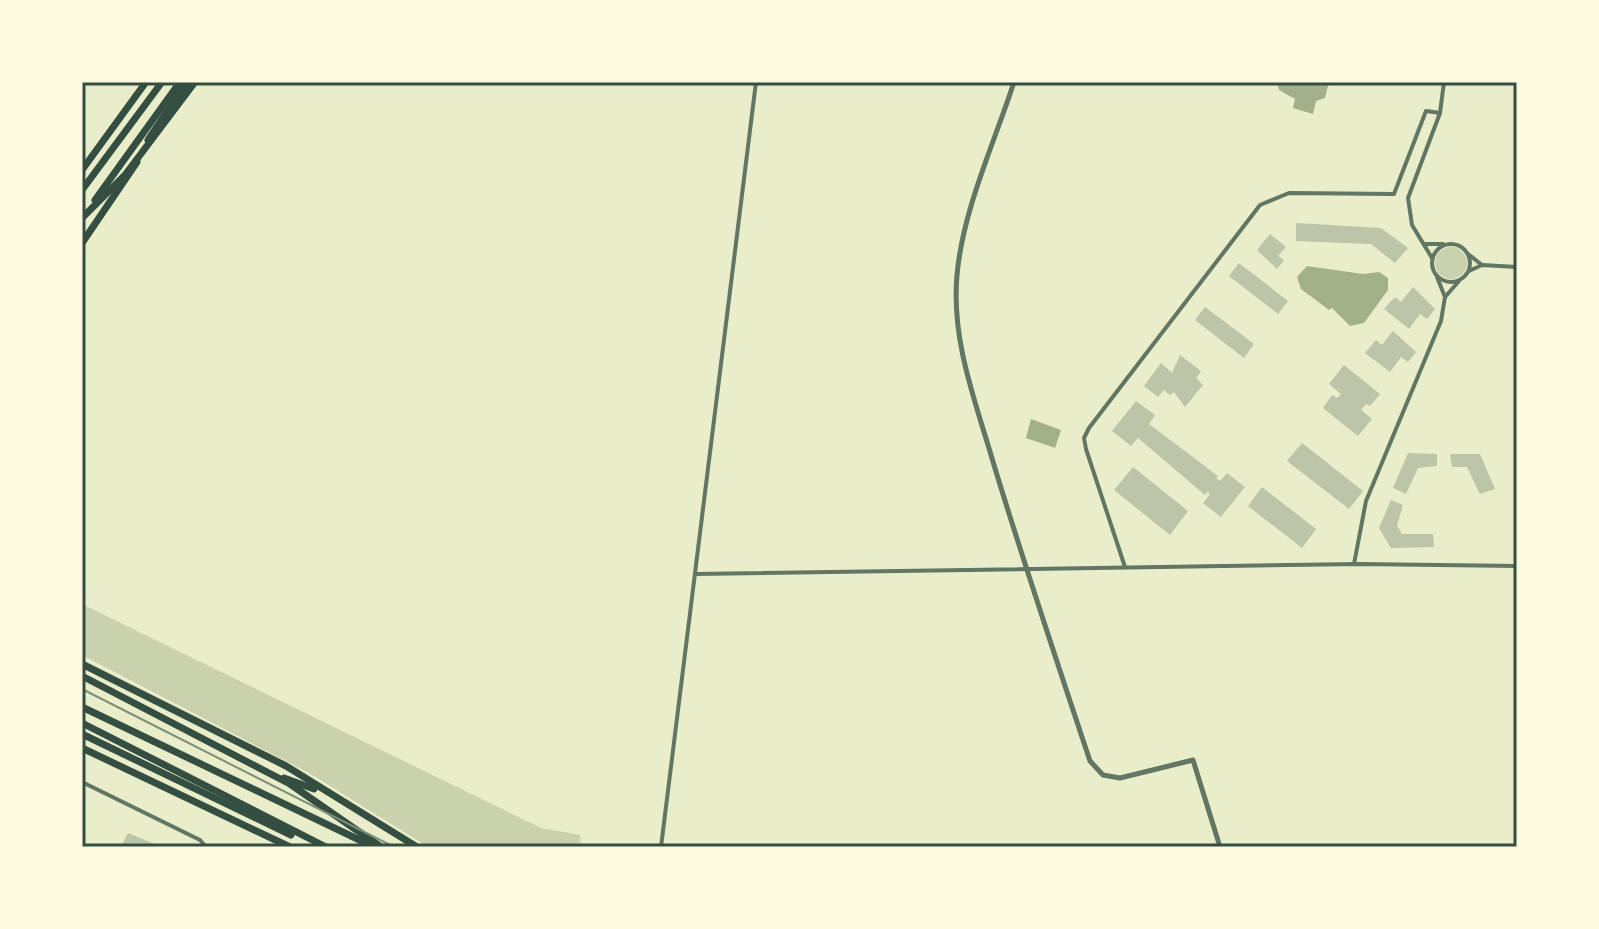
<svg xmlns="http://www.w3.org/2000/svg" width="1599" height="929" viewBox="0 0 1599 929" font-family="'Sofia Sans Condensed',sans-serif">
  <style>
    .green { fill: #cad2ad }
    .water { fill: #a3b18a }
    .building { fill: #bcc5a7 }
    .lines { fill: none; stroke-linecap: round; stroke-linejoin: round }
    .minor { stroke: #617663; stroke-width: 4 }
    .tertiary { stroke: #617663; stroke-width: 5 }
    .primary { stroke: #344e41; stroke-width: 7 }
    .trunk { stroke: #344e41; stroke-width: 7 }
    .tram { stroke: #7c8e77; stroke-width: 2 }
    .neatline { fill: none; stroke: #344e41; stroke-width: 3 }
  </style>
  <rect width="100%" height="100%" fill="#e9edc9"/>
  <g class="green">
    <circle cx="1451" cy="263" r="16"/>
    <polygon points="82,604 541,828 580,835 581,847 428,847 311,774 82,655"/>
  </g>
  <g class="water">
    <polygon points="1277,82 1329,82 1325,98 1316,101 1313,114 1293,108 1295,99 1279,90"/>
    <polygon points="1307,266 1363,274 1379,272 1388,278 1388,290 1364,323 1350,326 1332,308 1329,310 1301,289 1297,277"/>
    <polygon points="1031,419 1061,430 1055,448 1026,438"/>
  </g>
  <g class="building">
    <polygon points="1296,223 1381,228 1408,248 1395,263 1371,244 1296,241"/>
    <polygon points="1270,234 1286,247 1278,256 1284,260 1277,269 1257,250"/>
    <polygon points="1239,263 1288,301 1278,314 1229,276"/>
    <polygon points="1413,287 1435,309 1427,319 1420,314 1409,329 1384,309 1395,297 1401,302"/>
    <polygon points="1205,307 1254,344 1244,358 1195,320"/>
    <polygon points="1393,331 1416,352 1408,362 1401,357 1390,372 1365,353 1376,340 1382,345"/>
    <polygon points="1180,355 1201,371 1196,378 1203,385 1185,407 1174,392 1170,395 1164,390 1158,397 1144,386 1161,363 1172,373"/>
    <polygon points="1344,365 1380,394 1370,406 1366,404 1361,410 1372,419 1358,436 1323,408 1332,395 1337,398 1341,394 1329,384"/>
    <polygon points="1136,401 1155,415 1149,424 1218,476 1216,478 1220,481 1227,473 1245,487 1221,517 1203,503 1210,494 1207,492 1205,495 1138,438 1131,446 1112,431"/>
    <polygon points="1302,443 1363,491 1349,509 1287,461"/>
    <polygon points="1408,453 1437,454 1437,466 1418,468 1406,494 1393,488"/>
    <polygon points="1450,454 1480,454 1495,489 1480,494 1467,467 1452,467"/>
    <polygon points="1133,467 1188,511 1170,535 1114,490"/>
    <polygon points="1262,487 1316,529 1302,548 1248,506"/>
    <polygon points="1391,500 1403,505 1397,526 1402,534 1433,534 1434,547 1391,548 1379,528"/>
    <polygon points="128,833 162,847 121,847"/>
  </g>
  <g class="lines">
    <g class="minor">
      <circle cx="1451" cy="263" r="19"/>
      <polyline points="1425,244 1443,244"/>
      <polyline points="1468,254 1482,265"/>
      <polyline points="1432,258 1412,225 1408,198 1440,113 1444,82"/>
      <polyline points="1469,271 1482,265 1517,267"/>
      <polyline points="1437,277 1445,297"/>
      <polyline points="1445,297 1459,281"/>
      <polyline points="1354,564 1366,501 1441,321 1445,297"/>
      <polyline points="1125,567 1086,449 1084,438 1089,428 1260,205 1289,193 1394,194 1426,111 1440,113"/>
      <polyline points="695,574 1359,564 1517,566"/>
      <polyline points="82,782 200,840 206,847"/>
      <polyline points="661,847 756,82"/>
    </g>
    <path class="tertiary" d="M1014,82c-20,62 -51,127 -57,193 -6,66 19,128 37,190 30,99 63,197 96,296l13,14 17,3 73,-18 27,87"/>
    <g class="primary">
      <polyline points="148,140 187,82"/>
      <polyline points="82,170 146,82"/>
      <polyline points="82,243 137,162"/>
    </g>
    <g class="trunk">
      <polyline points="82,190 162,82"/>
      <polyline points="95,200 180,82"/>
      <polyline points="82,218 125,175 195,82"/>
      <polyline points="82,664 286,766 417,847"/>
      <polyline points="82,676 290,784 381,847"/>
      <polyline points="82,707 374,847"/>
      <polyline points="82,723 326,847"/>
      <polyline points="82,734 291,835"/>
      <polyline points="82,748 290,847"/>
      <polyline points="284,778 314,789"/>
    </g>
    <polyline class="tram" points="82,689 394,847"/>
  </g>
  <rect width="1599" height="929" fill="none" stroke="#fefae0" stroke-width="168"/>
  <rect x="84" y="84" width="1431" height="761" class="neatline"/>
</svg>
